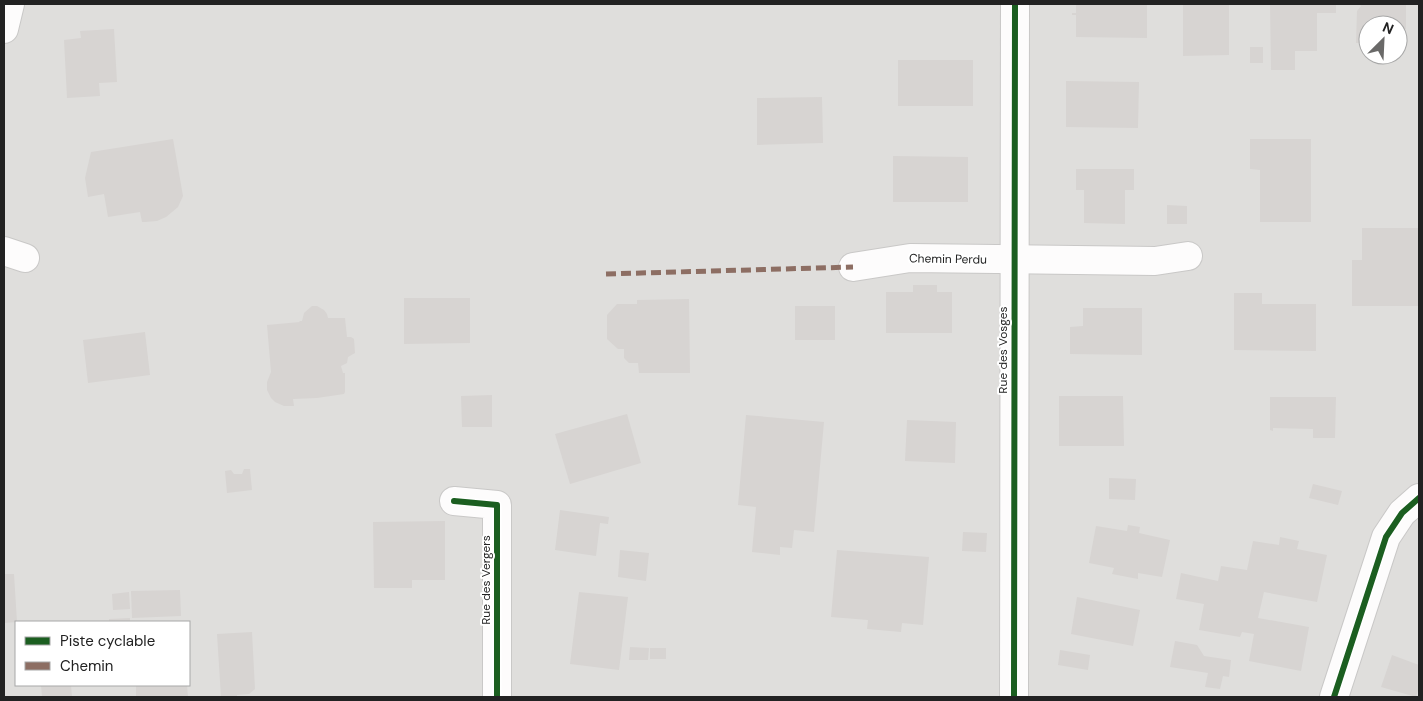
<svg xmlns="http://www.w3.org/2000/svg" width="1423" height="701" viewBox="0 0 1423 701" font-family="'DM Sans',sans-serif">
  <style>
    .residential { fill: #dfdedc; fill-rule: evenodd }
    .building { fill: #d7d4d2 }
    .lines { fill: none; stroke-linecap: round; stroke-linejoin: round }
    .street-casing { stroke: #c9c8c7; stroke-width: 30 }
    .street { stroke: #fdfcfc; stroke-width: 28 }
    .quiet { stroke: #8d6e63; stroke-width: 5; stroke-dasharray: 10 5; stroke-linecap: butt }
    .cycleway-casing { stroke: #fff; stroke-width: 9 }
    .cycleway { stroke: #1b5e20; stroke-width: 6 }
    .labels { text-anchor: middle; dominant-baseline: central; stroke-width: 4; stroke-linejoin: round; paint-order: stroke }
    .street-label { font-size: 12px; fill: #222; stroke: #fff }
  </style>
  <rect width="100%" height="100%" fill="#f0eeeb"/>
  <path class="residential" d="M4,4h1415v693h-1415zM1368,25h30v30h-30zM16,622h173v63h-173z"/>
  <g class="building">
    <polygon points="1076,4 1147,4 1147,38 1076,37 1076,15 1072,15 1072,13 1076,13"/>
    <polygon points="1183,4 1229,4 1229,55 1183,56"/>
    <polygon points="1270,4 1336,4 1336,13 1317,13 1317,51 1295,51 1295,70 1271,70"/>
    <polygon points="1359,4 1406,4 1406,29 1398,28 1398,25 1368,25 1368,43 1356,43 1357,11 1361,6"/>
    <polygon points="114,29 117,82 99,83 100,96 67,98 64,40 81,38 80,31"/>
    <rect x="1250" y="47" width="13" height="16"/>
    <rect x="898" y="60" width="75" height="46"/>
    <polygon points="1066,81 1139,82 1138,128 1066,127"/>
    <polygon points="822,97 823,143 757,145 757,98"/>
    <polygon points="173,139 183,196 178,207 166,217 157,221 145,222 142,222 140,212 108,217 104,194 88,197 85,178 91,152"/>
    <polygon points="1250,139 1311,139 1311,222 1260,222 1260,170 1250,169"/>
    <polygon points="893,156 968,157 968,202 893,202"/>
    <polygon points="1076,169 1134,169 1134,190 1125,190 1125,224 1084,223 1084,190 1076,190"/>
    <polygon points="1167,205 1187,206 1187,224 1167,224"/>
    <polygon points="1362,228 1419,228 1419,306 1352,306 1352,260 1362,260"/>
    <polygon points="913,285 937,285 937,292 952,292 952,333 886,333 886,292 913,292"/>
    <polygon points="1234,293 1262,293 1262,304 1316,304 1316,351 1234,350"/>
    <polygon points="404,298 470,298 470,343 404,344"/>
    <polygon points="689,299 690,373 639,373 638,363 629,363 624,358 624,349 618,349 607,339 607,315 617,304 637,304 637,300"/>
    <polygon points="312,306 317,306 324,310 327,314 328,318 345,318 347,337 351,337 354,339 355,353 348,357 347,363 341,366 343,373 345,373 345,392 344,394 317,398 293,399 294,406 284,406 275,402 271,398 267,390 267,382 271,372 267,325 300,322 299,321 302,321 304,313"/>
    <rect x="795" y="306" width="40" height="34"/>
    <polygon points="1083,308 1142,308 1142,355 1070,354 1070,327 1083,326"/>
    <polygon points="145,332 150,375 88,383 83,340"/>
    <polygon points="492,395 492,427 462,427 461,396"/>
    <polygon points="1059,396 1123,396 1124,446 1059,446"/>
    <polygon points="1270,397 1336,397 1335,438 1313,438 1313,429 1273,428 1273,431 1270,430"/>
    <polygon points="627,414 641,463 570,484 555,434"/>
    <polygon points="746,415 824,422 814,532 794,530 792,548 780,547 780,555 752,552 756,507 738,505"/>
    <polygon points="907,420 956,422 955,463 905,461"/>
    <polygon points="244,469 250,469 252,490 227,493 225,471 231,470 234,474 242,474"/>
    <polygon points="1109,478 1136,479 1135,500 1109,499"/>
    <polygon points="1313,484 1342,491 1338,505 1309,498"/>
    <polygon points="560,510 609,517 608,524 600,523 596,556 555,550"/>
    <polygon points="445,521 445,580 412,580 412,588 374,588 373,522"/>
    <polygon points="1128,525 1140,527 1139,533 1170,540 1162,577 1138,573 1138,579 1112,574 1114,568 1089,563 1096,526 1127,531"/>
    <polygon points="963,532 987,533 986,552 962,551"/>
    <polygon points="1280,537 1299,541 1297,549 1327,555 1317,602 1264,592 1258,618 1309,627 1301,671 1249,661 1254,634 1242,632 1240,637 1199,630 1204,604 1176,599 1181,573 1218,581 1221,566 1247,570 1253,541 1279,545"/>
    <polygon points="620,550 649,553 646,581 618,577"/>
    <polygon points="837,550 929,557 923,625 902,623 901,632 867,629 868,620 831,617"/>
    <polygon points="4,574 14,574 17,622 4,623"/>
    <polygon points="180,590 181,616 132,618 131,591"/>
    <polygon points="129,592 130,609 113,610 112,594"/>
    <polygon points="579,592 628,597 619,670 570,664"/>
    <polygon points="1077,597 1140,610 1133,646 1071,634"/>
    <polygon points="130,618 130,622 109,622 109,619"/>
    <polygon points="252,632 255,689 249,694 237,695 237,697 221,697 217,634"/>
    <polygon points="1175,641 1197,645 1204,656 1231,660 1229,677 1223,676 1220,689 1205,687 1208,673 1170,667"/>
    <polygon points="630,647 649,648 648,660 629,660"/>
    <rect x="650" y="648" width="16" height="11"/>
    <polygon points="1060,650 1090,655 1088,670 1058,665"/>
    <polygon points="1392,655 1419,665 1419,687 1416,697 1381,687"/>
    <polygon points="41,685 71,685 72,697 42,697"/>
    <polygon points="136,685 187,685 188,697 136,697"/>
  </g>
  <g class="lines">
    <defs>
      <g id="street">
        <polyline points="4,29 10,4"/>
        <polyline points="4,251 25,258"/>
        <polyline points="853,267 910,258 1155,261 1188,256"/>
        <polyline points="454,501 497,505 497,697"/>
        <polyline points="1014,697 1015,4"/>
        <polyline points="1334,697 1386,537 1402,513 1419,498"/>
      </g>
    </defs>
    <use href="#street" class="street-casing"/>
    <use href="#street" class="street"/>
    <polyline class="quiet" points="606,274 853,267"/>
    <defs>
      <g id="cycleway">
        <polyline points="454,501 497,505 497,697"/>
        <polyline points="1014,697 1015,4"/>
        <polyline points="1334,697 1386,537 1402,513 1419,498"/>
      </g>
    </defs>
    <use href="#cycleway" class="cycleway-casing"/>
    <use href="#cycleway" class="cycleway"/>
  </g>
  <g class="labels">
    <g class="street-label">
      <text transform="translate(948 259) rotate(1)">Chemin Perdu</text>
      <text transform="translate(1003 350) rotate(-90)">Rue des Vosges</text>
      <text transform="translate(486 580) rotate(-90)">Rue des Vergers</text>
    </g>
  </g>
  <rect width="1423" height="701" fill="none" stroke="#222222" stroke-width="10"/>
  <rect x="15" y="621" width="175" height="65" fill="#ffffff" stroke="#a7a7a7"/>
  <rect x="25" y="637" width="25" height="8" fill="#1b5e20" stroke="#a7a7a7"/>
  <text x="60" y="646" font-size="15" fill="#222222">Piste cyclable</text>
  <rect x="25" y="662" width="25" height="8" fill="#8d6e63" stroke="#a7a7a7"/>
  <text x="60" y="671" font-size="15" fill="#222222">Chemin</text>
  <g transform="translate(1383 40) rotate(24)"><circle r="24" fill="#ffffff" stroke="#a7a7a7"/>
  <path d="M0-4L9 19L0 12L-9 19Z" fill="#6a6968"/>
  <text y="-8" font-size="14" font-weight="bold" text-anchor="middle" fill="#222222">N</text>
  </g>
</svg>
